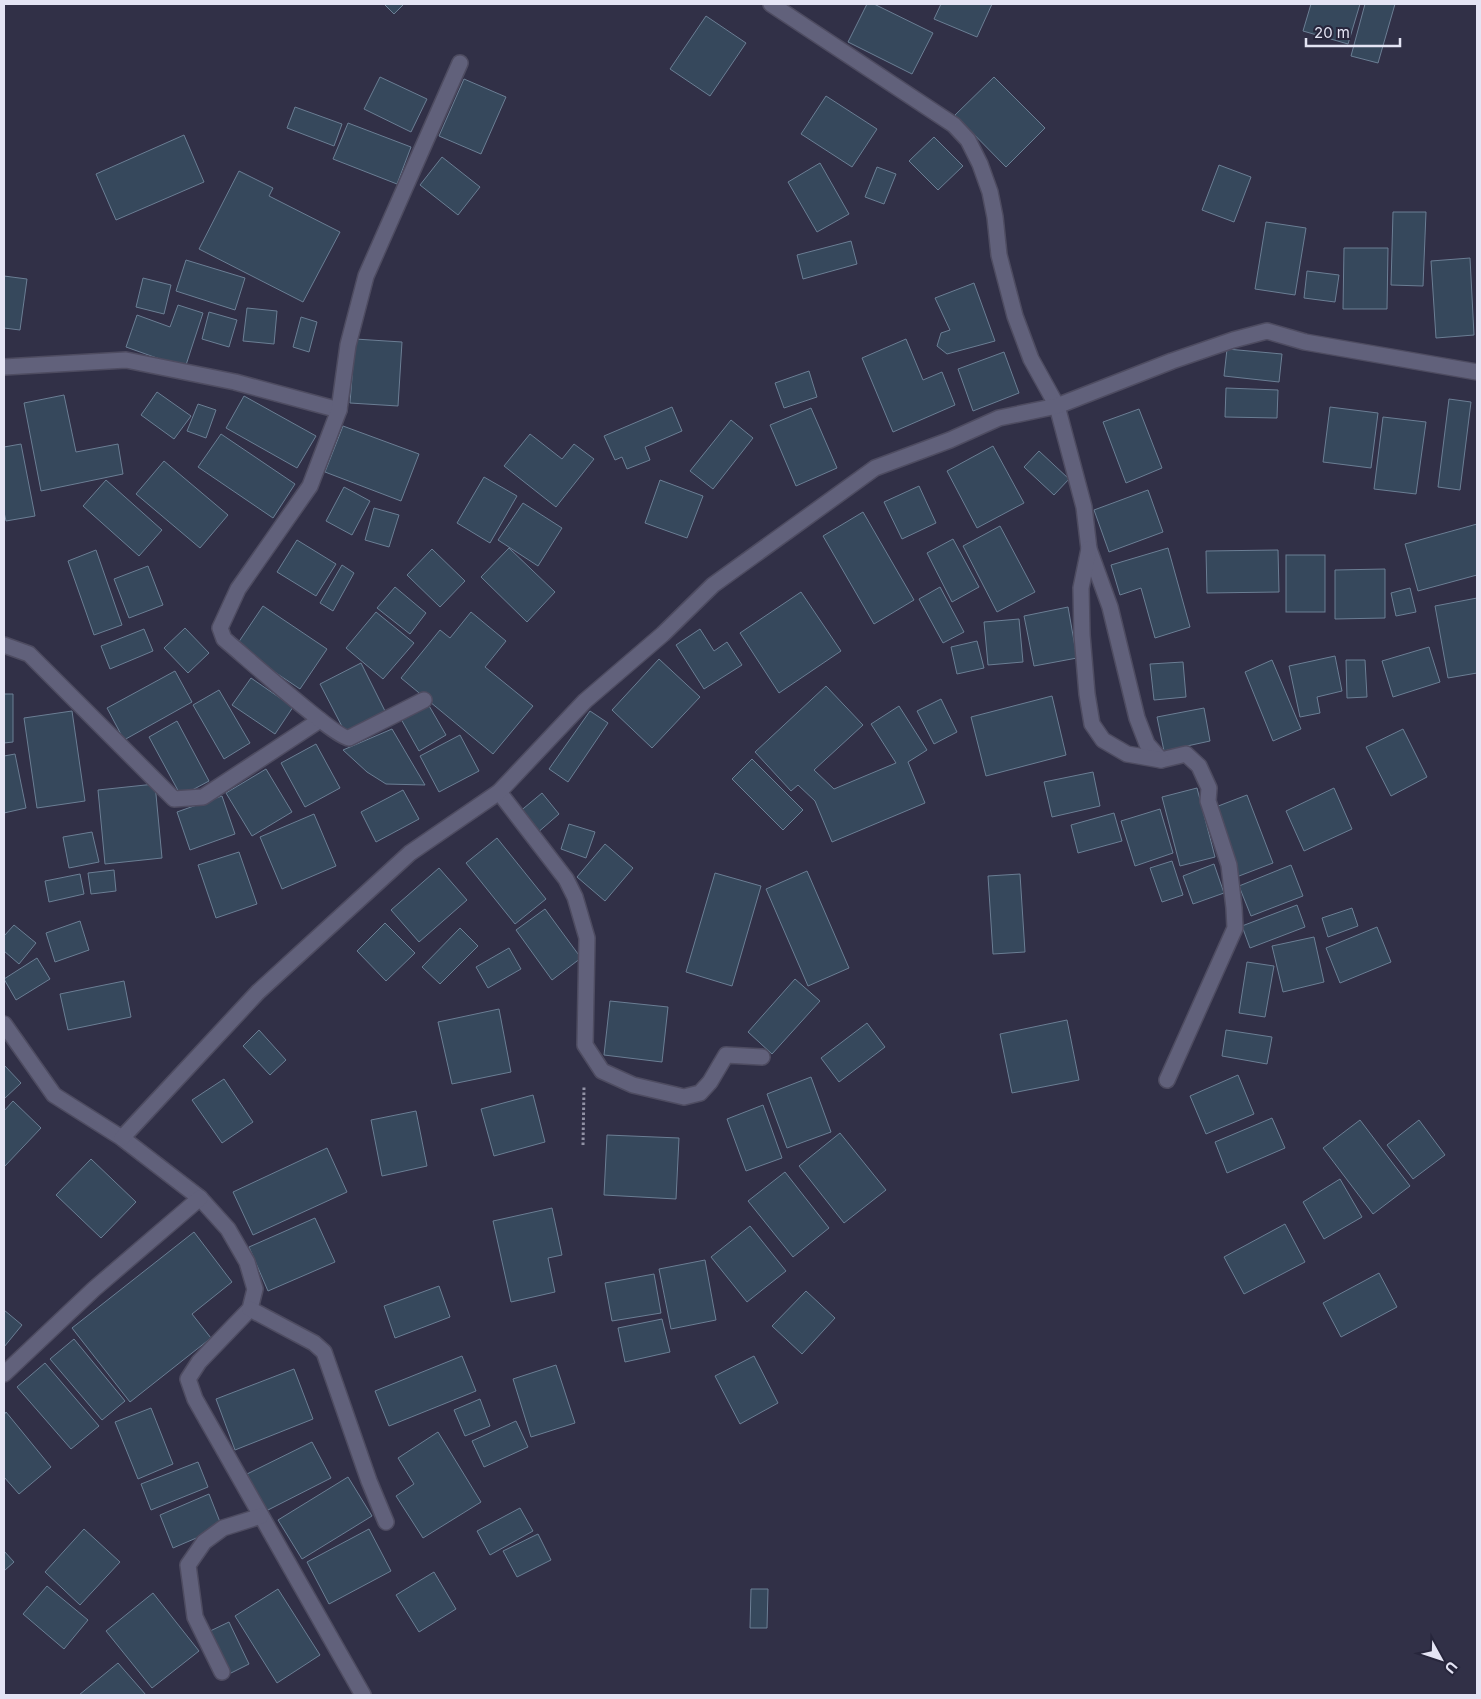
<svg xmlns="http://www.w3.org/2000/svg" width="1481" height="1699" viewBox="0 0 1481 1699" font-family="Inter,sans-serif">
  <style>
    .building { fill: #36485c; stroke: #6b7e94 }
    .lines { fill: none; stroke-linecap: round; stroke-linejoin: round }
    .street-casing { stroke: #4e4c61; stroke-width: 18 }
    .path { stroke: #9292a5; stroke-width: 3; stroke-dasharray: 2.5 2.5; stroke-linecap: butt }
    .street { stroke: #61617b; stroke-width: 15 }
  </style>
  <rect width="100%" height="100%" fill="#313047"/>
  <g class="building">
    <polygon points="384,4 404,4 394,14"/>
    <polygon points="867,4 874,4 933,33 912,74 848,42"/>
    <polygon points="941,4 992,4 977,37 934,19"/>
    <polygon points="1311,4 1360,4 1348,44 1303,31"/>
    <polygon points="1365,4 1395,4 1378,63 1351,56"/>
    <polygon points="706,16 746,43 710,96 670,69"/>
    <polygon points="380,77 427,99 411,132 364,109"/>
    <polygon points="994,77 1045,128 1006,167 955,115"/>
    <polygon points="464,79 506,97 481,154 439,136"/>
    <polygon points="826,96 877,129 852,167 801,134"/>
    <polygon points="295,107 342,124 334,146 287,128"/>
    <polygon points="348,123 411,147 397,184 333,159"/>
    <polygon points="184,135 204,182 116,220 96,174"/>
    <polygon points="934,137 963,166 938,190 909,161"/>
    <polygon points="442,157 480,187 458,215 420,185"/>
    <polygon points="820,163 849,214 817,232 788,182"/>
    <polygon points="1219,165 1251,177 1234,222 1202,210"/>
    <polygon points="877,167 896,174 884,204 865,197"/>
    <polygon points="239,171 273,188 269,196 340,232 303,302 199,249"/>
    <polygon points="1393,212 1426,212 1423,286 1391,285"/>
    <polygon points="1266,222 1306,228 1295,295 1255,289"/>
    <polygon points="851,241 857,264 803,279 797,255"/>
    <polygon points="1344,248 1388,248 1387,309 1343,309"/>
    <polygon points="1470,258 1474,335 1436,338 1431,261"/>
    <polygon points="186,260 245,278 235,310 176,291"/>
    <polygon points="1307,271 1339,275 1335,302 1304,298"/>
    <polygon points="4,276 27,279 20,330 4,328"/>
    <polygon points="143,278 171,285 164,314 136,307"/>
    <polygon points="974,283 995,341 947,354 937,346 941,333 950,330 935,298"/>
    <polygon points="178,305 203,313 185,368 126,347 137,315 170,327"/>
    <polygon points="247,308 277,311 274,344 243,341"/>
    <polygon points="209,312 237,320 229,347 202,339"/>
    <polygon points="301,317 317,322 309,352 293,347"/>
    <polygon points="355,339 402,342 398,406 350,403"/>
    <polygon points="906,339 923,380 942,372 955,405 893,432 862,358"/>
    <polygon points="1227,349 1282,354 1279,382 1224,376"/>
    <polygon points="1004,352 1019,393 973,411 958,369"/>
    <polygon points="809,371 817,397 784,408 775,383"/>
    <polygon points="1226,388 1278,390 1277,418 1225,417"/>
    <polygon points="157,392 191,416 174,439 141,415"/>
    <polygon points="64,395 76,452 118,444 123,474 41,491 24,403"/>
    <polygon points="244,396 316,436 297,468 226,428"/>
    <polygon points="1449,399 1471,402 1460,490 1438,487"/>
    <polygon points="198,404 216,410 206,438 187,431"/>
    <polygon points="672,407 682,431 645,447 650,460 627,469 622,457 615,460 604,436"/>
    <polygon points="1330,407 1378,413 1371,468 1323,462"/>
    <polygon points="811,408 837,468 796,486 770,425"/>
    <polygon points="1139,409 1162,468 1126,483 1103,422"/>
    <polygon points="1383,417 1426,422 1416,494 1374,489"/>
    <polygon points="731,420 753,438 713,489 690,471"/>
    <polygon points="343,426 419,454 401,501 325,472"/>
    <polygon points="221,434 295,484 273,518 198,467"/>
    <polygon points="530,434 562,459 574,444 594,459 556,507 504,466"/>
    <polygon points="21,444 35,516 6,521 4,512 4,447"/>
    <polygon points="993,446 1024,503 977,528 947,471"/>
    <polygon points="1039,451 1069,479 1054,495 1024,467"/>
    <polygon points="164,461 228,515 200,548 136,494"/>
    <polygon points="484,477 517,496 490,543 457,523"/>
    <polygon points="106,480 162,530 139,556 83,506"/>
    <polygon points="660,480 703,496 687,538 645,523"/>
    <polygon points="919,486 936,523 902,539 884,502"/>
    <polygon points="344,487 370,501 352,535 326,521"/>
    <polygon points="1148,490 1163,532 1109,552 1094,510"/>
    <polygon points="523,503 562,528 538,566 498,540"/>
    <polygon points="374,508 399,515 389,547 365,540"/>
    <polygon points="863,512 914,600 874,624 823,536"/>
    <polygon points="1477,524 1477,575 1418,591 1405,544"/>
    <polygon points="1000,526 1035,592 997,612 963,546"/>
    <polygon points="953,539 979,587 952,602 927,553"/>
    <polygon points="297,540 336,564 316,596 277,572"/>
    <polygon points="509,548 555,592 527,622 481,577"/>
    <polygon points="1168,548 1190,627 1155,638 1141,588 1120,595 1111,565"/>
    <polygon points="432,549 465,581 440,607 407,575"/>
    <polygon points="96,550 122,625 94,635 68,561"/>
    <polygon points="1278,550 1279,592 1207,593 1206,551"/>
    <rect x="1286" y="555" width="39" height="57"/>
    <polygon points="342,565 354,573 333,611 320,603"/>
    <polygon points="148,566 163,605 129,618 114,579"/>
    <polygon points="1385,569 1385,618 1335,619 1335,570"/>
    <polygon points="395,587 426,613 410,634 377,608"/>
    <polygon points="940,587 964,632 943,643 919,599"/>
    <polygon points="1410,588 1416,612 1396,616 1391,593"/>
    <polygon points="801,592 841,651 779,693 740,633"/>
    <polygon points="1477,598 1477,673 1448,678 1435,606"/>
    <polygon points="263,606 327,649 300,689 236,646"/>
    <polygon points="1068,607 1077,658 1034,666 1024,616"/>
    <polygon points="376,612 414,643 383,679 346,648"/>
    <polygon points="471,612 506,641 485,667 533,706 493,754 401,678 440,630 450,638"/>
    <polygon points="1019,619 1023,662 988,665 984,622"/>
    <polygon points="185,628 209,653 188,673 164,648"/>
    <polygon points="144,629 153,651 110,669 101,646"/>
    <polygon points="700,629 714,651 727,642 742,665 704,689 676,645"/>
    <polygon points="977,641 984,668 957,674 951,647"/>
    <polygon points="1429,647 1440,682 1393,697 1382,661"/>
    <polygon points="1335,656 1342,691 1317,697 1320,713 1300,717 1289,666"/>
    <polygon points="659,659 700,697 652,748 612,710"/>
    <polygon points="1272,660 1301,729 1273,741 1245,672"/>
    <polygon points="1346,660 1365,660 1367,697 1347,698"/>
    <polygon points="1183,662 1186,697 1154,700 1150,664"/>
    <polygon points="361,663 387,715 347,736 320,684"/>
    <polygon points="175,671 192,702 124,740 107,708"/>
    <polygon points="251,678 293,707 275,734 232,705"/>
    <polygon points="826,686 863,725 814,770 834,789 896,763 871,724 899,706 927,750 908,762 925,803 832,842 815,801 798,785 791,791 755,752"/>
    <polygon points="219,690 250,743 224,759 193,705"/>
    <polygon points="4,694 13,694 13,742 4,743"/>
    <polygon points="1052,696 1066,755 986,776 971,717"/>
    <polygon points="941,699 957,732 934,744 917,711"/>
    <polygon points="428,704 446,735 419,751 401,719"/>
    <polygon points="1204,708 1210,741 1164,751 1157,717"/>
    <polygon points="72,711 85,801 37,808 24,718"/>
    <polygon points="590,711 608,723 568,782 549,769"/>
    <polygon points="177,721 209,781 181,796 149,737"/>
    <polygon points="392,729 425,785 386,784 367,772 343,750"/>
    <polygon points="1403,729 1427,777 1391,796 1366,747"/>
    <polygon points="460,735 479,771 439,792 420,756"/>
    <polygon points="316,744 340,788 305,807 281,763"/>
    <polygon points="15,754 26,808 4,813 4,756"/>
    <polygon points="752,759 803,810 783,830 732,779"/>
    <polygon points="266,769 292,812 252,836 226,793"/>
    <polygon points="1093,772 1100,806 1052,817 1044,782"/>
    <polygon points="155,784 162,858 105,864 98,790"/>
    <polygon points="1197,788 1215,857 1180,866 1162,797"/>
    <polygon points="1334,788 1352,829 1304,851 1286,811"/>
    <polygon points="403,790 419,819 376,842 361,812"/>
    <polygon points="542,793 559,814 536,834 518,813"/>
    <polygon points="1247,795 1273,863 1239,876 1213,808"/>
    <polygon points="222,796 235,834 190,850 177,812"/>
    <polygon points="1160,809 1173,853 1135,866 1121,821"/>
    <polygon points="1114,813 1122,841 1078,853 1071,825"/>
    <polygon points="314,814 336,866 282,889 260,837"/>
    <polygon points="569,824 595,832 586,858 561,849"/>
    <polygon points="92,832 99,862 69,868 63,837"/>
    <polygon points="497,838 546,899 515,924 466,863"/>
    <polygon points="605,844 633,868 605,901 577,877"/>
    <polygon points="239,852 257,904 216,918 198,865"/>
    <polygon points="1172,861 1183,895 1162,902 1150,868"/>
    <polygon points="1214,864 1224,893 1193,904 1183,876"/>
    <polygon points="1291,865 1303,896 1251,916 1239,886"/>
    <polygon points="439,868 467,900 419,942 391,910"/>
    <polygon points="114,870 116,891 91,894 88,873"/>
    <polygon points="807,871 849,968 808,986 766,889"/>
    <polygon points="715,873 761,886 732,986 686,972"/>
    <polygon points="80,874 84,894 49,902 45,881"/>
    <polygon points="1020,874 1025,952 993,954 988,876"/>
    <polygon points="1297,905 1305,927 1250,948 1242,926"/>
    <polygon points="1352,908 1358,926 1328,937 1322,918"/>
    <polygon points="545,909 581,958 552,980 516,930"/>
    <polygon points="80,921 89,950 55,962 46,933"/>
    <polygon points="385,923 415,953 386,981 357,951"/>
    <polygon points="14,925 36,943 19,964 4,951 4,936"/>
    <polygon points="1377,927 1391,962 1340,983 1326,948"/>
    <polygon points="460,928 478,946 440,984 422,967"/>
    <polygon points="1314,937 1324,982 1283,992 1272,946"/>
    <polygon points="509,948 521,969 488,988 476,967"/>
    <polygon points="37,958 50,979 16,1000 4,979"/>
    <polygon points="1247,962 1274,966 1265,1017 1239,1013"/>
    <polygon points="795,979 820,1001 772,1054 748,1032"/>
    <polygon points="124,981 131,1017 68,1030 60,994"/>
    <polygon points="610,1001 668,1007 662,1062 604,1055"/>
    <polygon points="499,1009 511,1072 452,1084 438,1022"/>
    <polygon points="1067,1020 1079,1080 1012,1093 1000,1034"/>
    <polygon points="867,1023 885,1047 839,1082 821,1058"/>
    <polygon points="259,1030 286,1060 270,1075 243,1046"/>
    <polygon points="1226,1030 1272,1037 1267,1064 1222,1056"/>
    <polygon points="4,1065 21,1083 4,1099"/>
    <polygon points="1238,1075 1254,1114 1206,1134 1190,1096"/>
    <polygon points="811,1077 831,1132 787,1148 767,1094"/>
    <polygon points="224,1079 253,1122 222,1143 192,1100"/>
    <polygon points="533,1095 545,1142 494,1156 481,1109"/>
    <polygon points="13,1101 41,1128 4,1167 4,1111"/>
    <polygon points="763,1105 782,1158 746,1171 727,1119"/>
    <polygon points="416,1111 427,1166 382,1176 371,1120"/>
    <polygon points="1272,1118 1285,1148 1227,1173 1215,1142"/>
    <polygon points="1360,1120 1410,1186 1373,1214 1323,1148"/>
    <polygon points="1419,1120 1445,1155 1413,1179 1387,1145"/>
    <polygon points="840,1133 886,1190 844,1223 799,1166"/>
    <polygon points="607,1135 679,1138 676,1199 604,1195"/>
    <polygon points="327,1148 347,1192 253,1235 233,1192"/>
    <polygon points="91,1159 136,1202 101,1238 56,1195"/>
    <polygon points="785,1172 829,1228 793,1257 748,1201"/>
    <polygon points="1340,1179 1362,1217 1324,1239 1303,1202"/>
    <polygon points="552,1208 562,1255 548,1258 555,1292 511,1302 493,1221"/>
    <polygon points="315,1218 335,1262 268,1291 249,1247"/>
    <polygon points="1285,1224 1305,1262 1244,1294 1224,1257"/>
    <polygon points="750,1226 786,1271 747,1302 711,1257"/>
    <polygon points="194,1232 232,1282 192,1314 211,1338 130,1402 72,1328"/>
    <polygon points="705,1260 716,1320 671,1329 659,1269"/>
    <polygon points="1379,1273 1397,1307 1341,1337 1323,1303"/>
    <polygon points="654,1274 661,1313 612,1321 605,1283"/>
    <polygon points="439,1286 450,1317 395,1338 384,1306"/>
    <polygon points="806,1291 835,1318 802,1354 772,1326"/>
    <polygon points="4,1310 22,1325 4,1347"/>
    <polygon points="662,1319 670,1352 625,1362 618,1328"/>
    <polygon points="74,1339 125,1401 102,1420 50,1359"/>
    <polygon points="462,1356 476,1391 389,1426 375,1391"/>
    <polygon points="754,1356 778,1403 740,1424 715,1376"/>
    <polygon points="45,1363 99,1426 71,1449 17,1387"/>
    <polygon points="556,1365 575,1423 531,1437 513,1379"/>
    <polygon points="294,1369 313,1419 235,1450 216,1399"/>
    <polygon points="480,1399 490,1426 465,1436 454,1410"/>
    <polygon points="151,1408 173,1464 138,1479 115,1422"/>
    <polygon points="6,1412 51,1467 19,1494 4,1477 4,1415"/>
    <polygon points="516,1421 528,1447 484,1467 472,1441"/>
    <polygon points="438,1432 481,1502 423,1538 396,1496 414,1484 398,1458"/>
    <polygon points="312,1442 331,1478 266,1511 247,1474"/>
    <polygon points="198,1462 208,1487 151,1510 141,1484"/>
    <polygon points="348,1477 372,1516 302,1559 278,1520"/>
    <polygon points="209,1494 222,1527 173,1548 160,1515"/>
    <polygon points="520,1508 533,1531 490,1555 477,1531"/>
    <polygon points="84,1529 120,1562 80,1605 45,1572"/>
    <polygon points="369,1529 391,1571 329,1604 307,1562"/>
    <polygon points="538,1534 551,1560 517,1577 503,1551"/>
    <polygon points="4,1551 14,1562 4,1571"/>
    <polygon points="434,1572 456,1609 419,1632 396,1595"/>
    <polygon points="47,1586 88,1620 64,1649 23,1614"/>
    <polygon points="278,1589 320,1655 277,1683 235,1616"/>
    <polygon points="751,1589 768,1589 767,1628 750,1628"/>
    <polygon points="153,1593 199,1651 152,1688 106,1631"/>
    <polygon points="229,1622 249,1664 229,1674 208,1632"/>
    <polygon points="118,1663 146,1695 79,1695"/>
  </g>
  <g class="lines">
    <defs>
      <g id="street">
        <polyline points="771,4 954,125 968,140 980,164 990,192 995,217 999,255 1015,316 1031,359 1057,406 1084,507 1089,549 1110,607 1137,718 1147,744 1161,760 1186,754 1199,766 1209,788 1208,801 1229,865 1234,908 1235,928 1167,1080"/>
        <polyline points="4,367 126,360 235,382 339,410"/>
        <polyline points="1089,549 1081,588 1082,635 1087,694 1092,724 1103,740 1127,754 1161,760"/>
        <polyline points="4,645 29,654 174,799 203,797 320,720"/>
        <path d="M424,700l-75,38c-13,0 -108,-85 -125,-99l-4,-11 18,-39 72,-103 29,-76 9,-65 18,-69 94,-213"/>
        <polyline points="499,792 566,879 575,897 587,938 585,1045 602,1071 633,1085 684,1097 700,1093 710,1082 726,1055 762,1057"/>
        <polyline points="4,1024 54,1095 122,1138 200,1198 228,1229 247,1262 255,1289 250,1309 199,1362 188,1379 195,1399 363,1695"/>
        <polyline points="122,1138 258,992 410,853 499,792 585,701 663,634 713,585 875,468 950,440 999,418 1057,406 1172,361 1233,340 1267,331 1305,342 1477,372"/>
        <polyline points="250,1309 314,1343 324,1352 369,1481 386,1522"/>
        <polyline points="4,1374 94,1289 200,1198"/>
        <polyline points="222,1672 195,1617 188,1565 204,1542 223,1528 261,1516"/>
      </g>
    </defs>
    <use href="#street" class="street-casing"/>
    <polyline class="path" points="583,1145 584,1086"/>
    <use href="#street" class="street"/>
  </g>
  <rect width="1481" height="1699" fill="none" stroke="#e4e4f4" stroke-width="10"/>
  <g transform="translate(1441 1659) rotate(130)" stroke="#27263c" stroke-width="4" paint-order="stroke">
  <path d="M0-4L9 19L0 12L-9 19Z" fill="#e4e4f4"/>
  <text y="-8" font-size="14" font-weight="bold" text-anchor="middle" fill="#e4e4f4">U</text>
  </g>
  <path d="M1306 38v8h94v-8" fill="none" stroke="#e4e4f4" stroke-width="2.5"/>
  <text x="1314" y="38" font-size="15" fill="#e4e4f4" stroke="#27263c" stroke-width="4" paint-order="stroke">20 m</text>
</svg>
